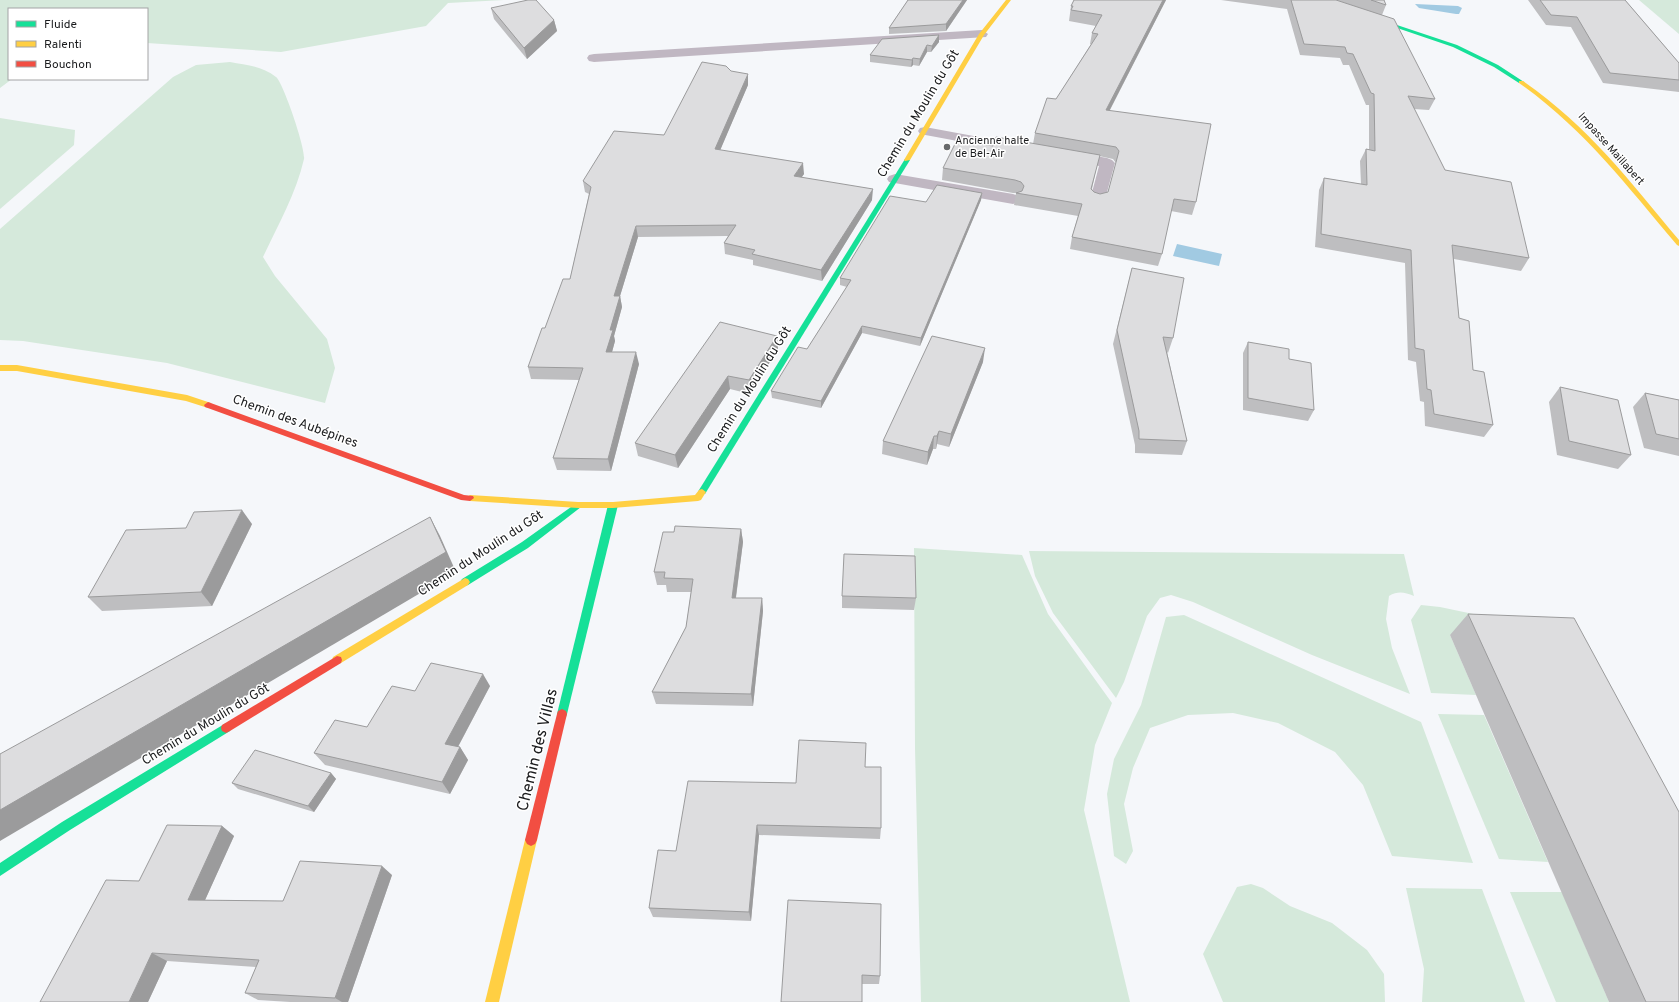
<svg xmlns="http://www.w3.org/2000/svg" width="1679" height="1002" viewBox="0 0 1679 1002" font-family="Overpass,sans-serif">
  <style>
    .green { fill: #d5e9db }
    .water { fill: #a1cae2 }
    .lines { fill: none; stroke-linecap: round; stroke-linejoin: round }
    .lane { fill: #c0b7c2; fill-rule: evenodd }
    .fast { fill: #16e098; fill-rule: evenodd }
    .slow { fill: #ffcf43; fill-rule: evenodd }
    .jam { fill: #f24e42; fill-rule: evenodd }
    .wall { fill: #bebec0; fill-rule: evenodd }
    .shaded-wall { fill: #9b9b9c }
    .building { fill: #dddddf; stroke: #9b9b9c }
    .poi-dot { fill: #67696b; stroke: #fff; stroke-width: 1.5 }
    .labels { text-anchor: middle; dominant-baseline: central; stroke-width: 3; stroke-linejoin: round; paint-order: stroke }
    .far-poi-label { font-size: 11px; fill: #1b1c1e; stroke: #fff; text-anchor: start }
    .far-street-label { font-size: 11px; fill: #1b1c1e; stroke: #fff }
    .street-label { font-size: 13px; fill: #1b1c1e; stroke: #fff }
    .near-street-label { font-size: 16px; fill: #1b1c1e; stroke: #fff }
  </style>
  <rect width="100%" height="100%" fill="#f5f7fa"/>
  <g class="green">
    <polygon points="0,0 504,0 448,3 426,26 281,52 147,43 147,9 9,9 9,79 12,79 0,88"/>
    <polygon points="1639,0 1679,0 1679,34"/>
    <path d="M230,62c16,3 32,4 46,15 7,5 30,72 28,82 -8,35 -26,66 -41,98l12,19 52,63 8,29 -10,35 -158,-40 -144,-22 -23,-1v-111l173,-152 23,-12z"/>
    <polygon points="0,118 75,130 74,145 0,209"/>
    <polygon points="914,548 1022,555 1048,614 1112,703 1095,745 1084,810 1130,1002 921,1002 915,748"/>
    <path d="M1029,551l375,3 10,42c-10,-4 -16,-5 -25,0l-3,23 6,29 18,46 -98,-39 -119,-53 -22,-7 -11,3 -13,18 -23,66 -8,16 -63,-85 -18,-37z"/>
    <polygon points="1421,605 1440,607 1497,619 1450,635 1476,695 1431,693 1411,620"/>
    <polygon points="1184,615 1421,722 1473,863 1392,856 1363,785 1335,752 1278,723 1233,713 1188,715 1150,728 1133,768 1124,804 1133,851 1126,864 1114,856 1107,794 1114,759 1141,705 1166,617"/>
    <polygon points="1438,714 1484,715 1548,862 1499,859"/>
    <polygon points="1251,884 1263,888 1290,906 1332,923 1367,950 1384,974 1385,1002 1223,1002 1203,954 1237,887"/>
    <polygon points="1406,888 1482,889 1525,1002 1422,1002 1424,969"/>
    <polygon points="1510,892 1562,892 1609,1002 1556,1002"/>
  </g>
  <g class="water">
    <polygon points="1415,4 1458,6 1462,8 1459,14 1456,14 1419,8"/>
    <polygon points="1177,244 1222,254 1219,266 1173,256"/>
  </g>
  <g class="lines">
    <g class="lane">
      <polygon points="982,30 988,34 986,37 594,62 589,61 587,58 589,55 594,54"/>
      <polygon points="925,127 1022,145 1027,146 1029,149 1027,152 1022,153 920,134 918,131 920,128"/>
      <polygon points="1068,151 1107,158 1112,160 1115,163 1104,203 1098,205 1092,203 1090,200 1099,166 1063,159 1060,156 1063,153"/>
      <polygon points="895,174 1013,194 1019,196 1021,199 1019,202 1013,204 889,182 887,179 889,176"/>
    </g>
    <g class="fast">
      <polygon points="1315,0 1322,0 1457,45 1498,65 1524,82 1519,83 1494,67 1453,47"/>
      <polygon points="905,159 910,160 705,494 699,494 698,492 699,490"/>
      <polygon points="578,502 581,503 583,505 581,507 528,548 468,585 465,586 462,585 460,582 462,579 522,542"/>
      <polygon points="613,502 616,503 618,505 567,714 566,717 562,719 558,717 557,714 608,505 610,503"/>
      <polygon points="226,723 230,725 231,728 230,731 70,830 0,876 0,863 62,822"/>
    </g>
    <g class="slow">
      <polygon points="1006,0 1011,0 984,35 910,160 905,161 904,160 979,34"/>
      <path d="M1519,81h4c65,45 106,99 156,159v6l-2,-1c-51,-60 -93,-116 -158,-162z"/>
      <polygon points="0,365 17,365 187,395 211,403 212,405 208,408 186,401 17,371 0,371"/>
      <polygon points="702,489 706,492 701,500 698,501 613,508 578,508 470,501 466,498 470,495 578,502 613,502 695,495 699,490"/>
      <polygon points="465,578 468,579 470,582 468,585 341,663 337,664 333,663 332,660 333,657"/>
      <polygon points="531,834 535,836 537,840 499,1002 485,1002 525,840 527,836"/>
    </g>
    <g class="jam">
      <polygon points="208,402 464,495 473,496 474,498 470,501 461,500 205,407 204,405"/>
      <polygon points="337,656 341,657 342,660 341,663 230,731 226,733 222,731 221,728 222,725"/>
      <polygon points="562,709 566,711 567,714 537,840 535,844 531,846 527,844 525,840 557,714 558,711"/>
    </g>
  </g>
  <g class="wall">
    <polygon points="908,0 967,0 946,31 889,34 889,28"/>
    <path d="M1074,0h92l-56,110 86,92 -4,13 -21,-4 -9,43 -4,12 -88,-17 2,-12 6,-21 -64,-11 2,-12h-3l-71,-13 1,-12 50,-22 40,-2 2,-11 56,-89h-1l2,-11 4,-7 -27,-5 2,-15zM1099,156l14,3 3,4 -8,29 -8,2 -6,-2 -2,-3z"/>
    <polygon points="1221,0 1384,0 1386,5 1382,15 1435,99 1429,110 1414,109 1445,170 1529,258 1521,271 1454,259 1459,318 1473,370 1493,425 1484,437 1425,426 1424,402 1420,401 1416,362 1408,360 1405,263 1315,247 1319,190 1324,178 1361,184 1360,161 1366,149 1369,150 1369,105 1366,105 1349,65 1343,65 1340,58 1300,55 1287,9"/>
    <polygon points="1528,0 1625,0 1679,63 1679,92 1603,83 1571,27 1546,25"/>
    <polygon points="491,8 554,20 557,31 527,59 494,19"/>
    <polygon points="939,35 939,42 931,52 927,52 919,66 913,65 911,67 870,62 870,55"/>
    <polygon points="731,71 748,85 720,150 804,174 801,177 872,200 822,281 753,265 753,260 725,254 724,243 728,236 638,237 620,296 622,307 614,336 615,341 612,352 639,364 611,471 557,470 553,458 579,380 531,379 528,367 545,328 570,279 589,194 585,192 583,181 664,135"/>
    <polygon points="982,193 981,200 920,346 862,333 821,408 772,398 771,391 807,349 847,287 840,285 840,278 926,202"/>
    <polygon points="1132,268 1173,338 1168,353 1167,352 1187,441 1182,455 1135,453 1135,445 1113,344"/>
    <polygon points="777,336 778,349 750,394 730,389 678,468 638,456 635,443"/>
    <polygon points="1248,342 1289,359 1314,410 1308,421 1243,410 1243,353"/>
    <polygon points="983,362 949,447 937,444 936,449 933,449 927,465 882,454 883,441"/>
    <polygon points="1560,387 1631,455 1618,469 1557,455 1549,402"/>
    <polygon points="1645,393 1679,400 1679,456 1644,448 1633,407"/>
    <polygon points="252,524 212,606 102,611 88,597 186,528"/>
    <polygon points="741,529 743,542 736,598 762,598 763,611 753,706 656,704 652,692 686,627 691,592 667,592 666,585 657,585 654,572 674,532"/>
    <polygon points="842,596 916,598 914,610 842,608"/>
    <polygon points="1468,614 1679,1002 1609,1002 1450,635"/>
    <polygon points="490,686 458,747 460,747 468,760 450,794 325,765 314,753 367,727 415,691"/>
    <polygon points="865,767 881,828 880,839 759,835 751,921 653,917 649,908 676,851 796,783"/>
    <polygon points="331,773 336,779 314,812 238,789 232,783"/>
    <polygon points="222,826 234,836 205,900 283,901 392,875 348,1002 290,1002 258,1000 245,993 256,967 167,961 148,1002 139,881"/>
    <polygon points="788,900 880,976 879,984 862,984"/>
  </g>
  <g class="shaded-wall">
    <polygon points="963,0 967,0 946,31 946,24"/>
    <polygon points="1163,0 1166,0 1104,121 1106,110"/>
    <polygon points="554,20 557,31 527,59 524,48"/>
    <polygon points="939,35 939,42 931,52 932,46"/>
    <polygon points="927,45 927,52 919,66 920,59"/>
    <polygon points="913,58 913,65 911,67 912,60"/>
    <polygon points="748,74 748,85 716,160 715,149"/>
    <polygon points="803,163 804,174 795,187 794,176"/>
    <polygon points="873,189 872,200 822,281 821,270"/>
    <polygon points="982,193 981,200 920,346 921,338"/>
    <polygon points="636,226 638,237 620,296 622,307 614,336 615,341 609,363 606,352 610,330 614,296"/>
    <polygon points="862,326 862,333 821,408 821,401"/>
    <polygon points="777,336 778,349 750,394 749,380"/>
    <polygon points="985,348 983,362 949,447 951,434"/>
    <polygon points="636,352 639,364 611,471 608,459"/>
    <polygon points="728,376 730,389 678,468 675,455"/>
    <polygon points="939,431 937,444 936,449 937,436"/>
    <polygon points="934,436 933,449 927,465 928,452"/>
    <polygon points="242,510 252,524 212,606 201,592"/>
    <polygon points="430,517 440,536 456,572 0,841 0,810"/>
    <polygon points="741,529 743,542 734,611 732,598"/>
    <polygon points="762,598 763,611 753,706 751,694"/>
    <polygon points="483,674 490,686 453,756 445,744"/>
    <polygon points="460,747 468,760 450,794 442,782"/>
    <polygon points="331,773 336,779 314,812 308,806"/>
    <polygon points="757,825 759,835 751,921 749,912"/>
    <polygon points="222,826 234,836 201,909 188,900"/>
    <polygon points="382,866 392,875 348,1002 342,1002 335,998"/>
    <polygon points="152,953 167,961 148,1002 129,1002"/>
  </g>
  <g class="building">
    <polygon points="528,0 536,0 554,20 524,48 491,8"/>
    <polygon points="908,0 963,0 946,24 889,28"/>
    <polygon points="1074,0 1163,0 1106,110 1211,124 1196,202 1174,199 1162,254 1072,237 1082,204 1016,193 1022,191 1024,186 1021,182 1015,180 943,168 957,140 993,146 996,137 1100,155 1091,189 1094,192 1100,194 1108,192 1119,151 1116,147 1035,133 1047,98 1056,99 1098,34 1092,33 1102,15 1071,10 1073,6 1071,6"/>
    <polygon points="1291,0 1336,0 1394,19 1435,99 1408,96 1445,170 1511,182 1529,258 1452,245 1459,318 1469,321 1473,370 1484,372 1493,425 1434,414 1431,390 1427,389 1424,350 1415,348 1411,250 1321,234 1324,178 1367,185 1366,149 1375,151 1374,94 1371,93 1353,54 1347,53 1345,47 1304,44"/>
    <polygon points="1371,0 1384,0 1386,5"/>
    <polygon points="1540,0 1625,0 1679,63 1679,80 1610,73 1577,17 1551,15"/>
    <polygon points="939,35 932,46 927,45 920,59 913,58 912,60 870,55 882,39"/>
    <polygon points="702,62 726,66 731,71 748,74 715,149 803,163 794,176 873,189 821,270 752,254 755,250 724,243 736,225 636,226 614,296 620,296 610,330 613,330 606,352 636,352 608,459 553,458 583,368 528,367 542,328 545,328 563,279 570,279 591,187 583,181 614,131 664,135"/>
    <polygon points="937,185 982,193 921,338 862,326 821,401 771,391 798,347 807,349 851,280 840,278 890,196 926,202"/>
    <polygon points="1132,268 1184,278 1173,338 1163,337 1187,441 1139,439 1139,431 1117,330"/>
    <polygon points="720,322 777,336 749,380 728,376 675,455 635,443"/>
    <polygon points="932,336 985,348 951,434 939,431 937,436 934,436 928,452 883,441"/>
    <polygon points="1248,342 1289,349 1289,359 1311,363 1314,410 1248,398"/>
    <polygon points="1560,387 1618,400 1631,455 1569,441"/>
    <polygon points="1645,393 1679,400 1679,439 1656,434"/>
    <polygon points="242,510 201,592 88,597 126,530 186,528 194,512"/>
    <polygon points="430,517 446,552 0,810 0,754"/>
    <polygon points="675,526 741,529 732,598 762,598 751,694 652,692 686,627 693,579 664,578 665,572 654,572 663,532 674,532"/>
    <polygon points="844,554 915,556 916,598 842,596"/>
    <polygon points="1468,614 1574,618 1679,812 1679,1002 1646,1002"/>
    <polygon points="431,663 483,674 445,744 460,747 442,782 314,753 335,720 367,727 392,686 415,691"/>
    <polygon points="799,740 866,743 865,767 881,767 881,828 757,825 749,912 649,908 658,850 676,851 688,781 796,783"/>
    <polygon points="255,750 331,773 308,806 232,783"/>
    <polygon points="167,825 222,826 188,900 283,901 300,861 382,866 335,998 245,993 259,960 152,953 129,1002 40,1002 106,880 139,881"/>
    <polygon points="788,900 881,904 880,976 862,975 862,1002 781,1002"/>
  </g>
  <circle class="poi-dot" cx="947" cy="147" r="4"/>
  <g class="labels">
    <g class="far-poi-label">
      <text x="955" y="141">Ancienne halte<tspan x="955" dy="13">de Bel-Air</tspan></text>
    </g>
    <g class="far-street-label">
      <text transform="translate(1611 149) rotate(48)">Impasse Maillabert</text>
    </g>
    <g class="street-label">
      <text transform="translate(919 114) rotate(-59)">Chemin du Moulin du Gôt</text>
      <text transform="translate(750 390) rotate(-58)">Chemin du Moulin du Gôt</text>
      <text transform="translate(295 422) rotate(20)">Chemin des Aubépines</text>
      <text transform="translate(481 554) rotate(-33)">Chemin du Moulin du Gôt</text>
      <text transform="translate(206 725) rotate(-31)">Chemin du Moulin du Gôt</text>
    </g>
    <g class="near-street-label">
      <text transform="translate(538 750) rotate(-76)">Chemin des Villas</text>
    </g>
  </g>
  <rect x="8" y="8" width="140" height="72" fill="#ffffff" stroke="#a4a4a5"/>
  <rect x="16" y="21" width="20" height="6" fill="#16e098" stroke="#a4a4a5"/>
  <text x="44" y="28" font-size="12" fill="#1b1c1e">Fluide</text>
  <rect x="16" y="41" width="20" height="6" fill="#ffcf43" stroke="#a4a4a5"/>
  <text x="44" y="48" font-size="12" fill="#1b1c1e">Ralenti</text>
  <rect x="16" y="61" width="20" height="6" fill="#f24e42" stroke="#a4a4a5"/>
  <text x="44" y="68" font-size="12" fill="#1b1c1e">Bouchon</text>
</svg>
